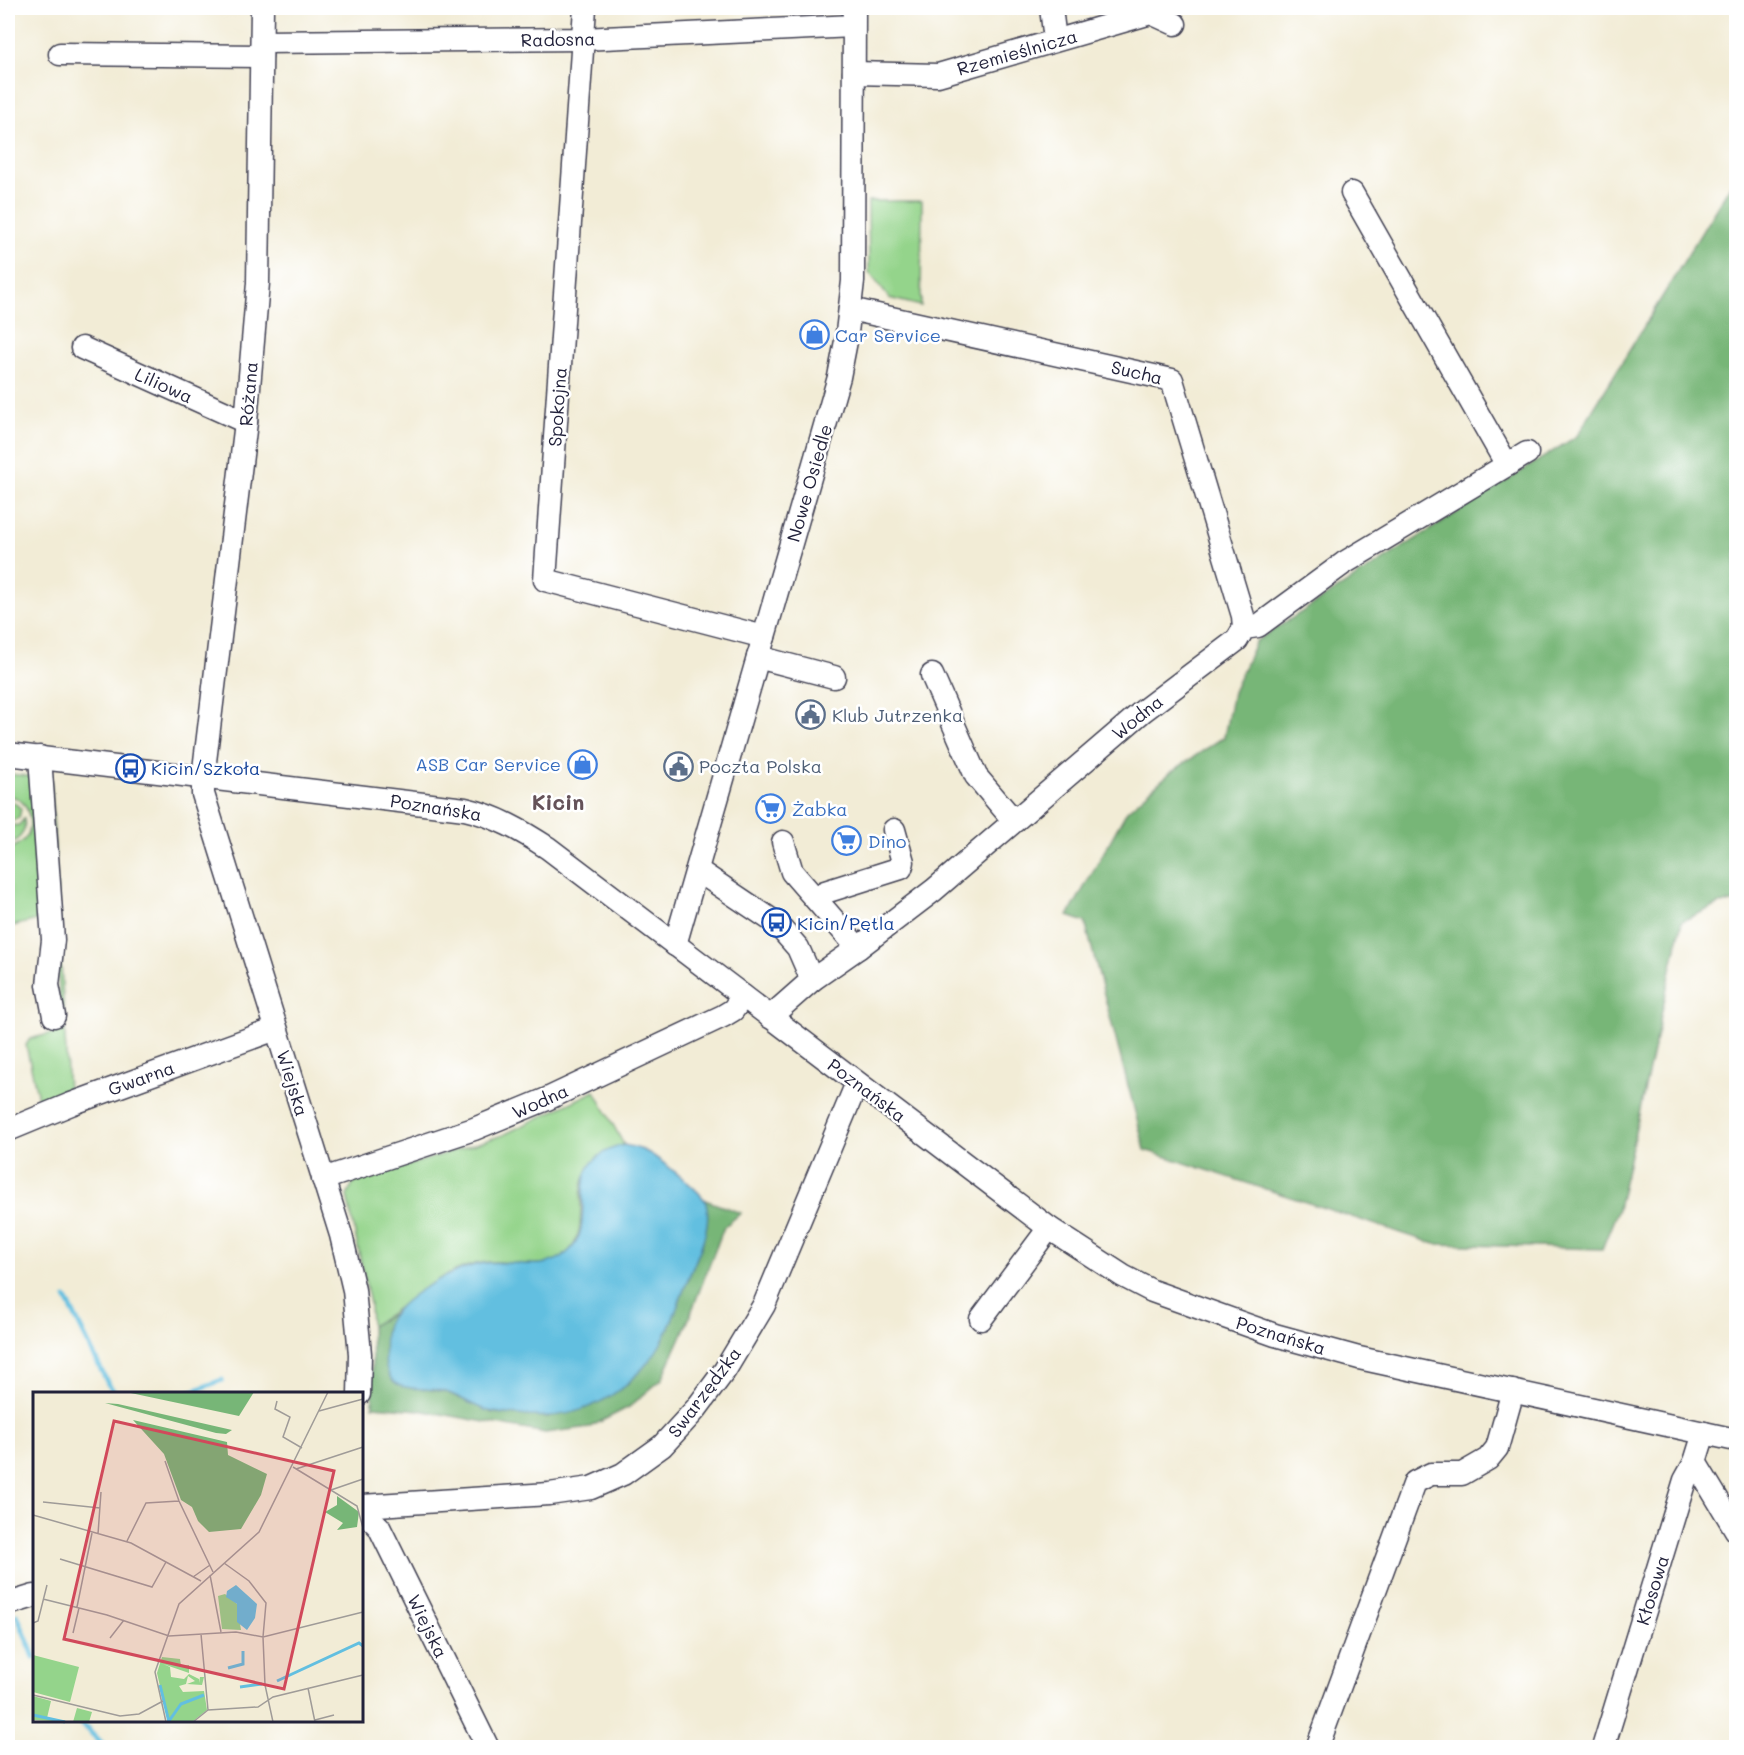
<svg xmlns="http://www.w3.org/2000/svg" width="1744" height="1755" viewBox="0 0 1744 1755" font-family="Mali,sans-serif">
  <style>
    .green { fill: #94d48b; stroke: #5b7b63; stroke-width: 1.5 }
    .forest { fill: #77b677; stroke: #4c6c59; stroke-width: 1.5 }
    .water { fill: #62bfe0; stroke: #42708e; stroke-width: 1.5 }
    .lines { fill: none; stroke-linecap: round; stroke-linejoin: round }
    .stream { stroke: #62bfe0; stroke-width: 5 }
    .minor-casing { stroke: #414052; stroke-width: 25 }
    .minor { stroke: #fff; stroke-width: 22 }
    .labels { text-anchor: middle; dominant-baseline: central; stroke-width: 5; stroke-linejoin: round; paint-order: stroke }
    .street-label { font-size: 18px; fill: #22223b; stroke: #fff }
    .shop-label { font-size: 18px; fill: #366cbe; stroke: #fff; text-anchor: start }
    .service-label { font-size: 18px; fill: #4e5e75; stroke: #fff; text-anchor: start }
    .transit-label { font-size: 18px; fill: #164399; stroke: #fff; text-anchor: start }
    .quarter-label { font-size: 21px; font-weight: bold; fill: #655259; stroke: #fff }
    .inset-river { fill: none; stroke: #62bfe0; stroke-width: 3 }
    .inset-road { fill: none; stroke: #9f9b98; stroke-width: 1.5 }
    .view { fill: #d1495b; fill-opacity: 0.15; stroke: #d1495b; stroke-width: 3 }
    .inset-edge { fill: none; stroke: #22223b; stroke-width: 3 }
  </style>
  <rect width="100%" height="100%" fill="#fff"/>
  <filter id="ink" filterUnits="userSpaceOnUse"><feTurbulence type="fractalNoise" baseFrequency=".0167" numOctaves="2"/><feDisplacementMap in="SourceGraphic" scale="12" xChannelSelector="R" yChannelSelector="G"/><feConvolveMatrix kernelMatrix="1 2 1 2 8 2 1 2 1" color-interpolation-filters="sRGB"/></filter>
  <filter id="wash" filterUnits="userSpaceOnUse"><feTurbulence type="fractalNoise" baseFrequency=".008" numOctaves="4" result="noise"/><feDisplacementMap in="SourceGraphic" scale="24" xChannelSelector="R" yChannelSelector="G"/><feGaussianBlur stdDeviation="1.35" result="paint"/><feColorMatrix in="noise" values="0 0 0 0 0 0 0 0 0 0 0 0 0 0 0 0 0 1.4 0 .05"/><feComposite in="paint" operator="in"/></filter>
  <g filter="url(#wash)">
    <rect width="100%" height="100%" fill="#f2ecd6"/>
    <g class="green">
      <polygon points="868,201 922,201 921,306 889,298 869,272"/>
      <path d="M8,774l27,3 11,141 -38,9v-77c6,-3 15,-7 19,-14 8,-14 -1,-42 -19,-39z"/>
      <polygon points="51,779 68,1091 39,1103 26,1045 30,1039 61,1031 55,917"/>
      <polygon points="14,802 21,809 19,818 10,822 8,821 8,803"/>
      <path d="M24,819c3,13 -5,21 -16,26v-19l11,-1z"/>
      <path d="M595,1091l29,54c-14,3 -16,6 -25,17 -5,5 -13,11 -15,17 -8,23 4,49 -14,71 -21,25 -56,10 -83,12 -46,5 -78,42 -116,64l-1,-22 -23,-108 6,-13 150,-48z"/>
    </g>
    <g class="forest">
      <polygon points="1736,176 1736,902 1720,904 1682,921 1618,1209 1602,1249 1435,1244 1145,1150 1085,922 1068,916 1127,811 1171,772 1224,737 1233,692 1256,641 1577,436"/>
      <polygon points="705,1200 741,1213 724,1227 686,1326 662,1379 629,1407 590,1427 545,1433 419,1410 373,1406 371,1326 394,1313 385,1330 418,1388 446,1392 493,1413 548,1417 627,1384 650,1360 667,1331 702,1245 706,1228"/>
    </g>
    <path class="water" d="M624,1145c8,2 16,3 23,7 10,5 54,39 58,49 9,20 -7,55 -15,73 -12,29 -21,63 -41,87 -30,37 -71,59 -120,55 -15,-2 -32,-1 -46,-7 -13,-5 -26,-14 -40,-18 -13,-3 -29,-1 -42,-5 -19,-7 -17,-36 -16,-52 2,-33 70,-67 100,-71 28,-4 59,11 83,-11 35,-31 -14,-90 56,-107z"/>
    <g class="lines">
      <g class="stream">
        <polyline points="66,1298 108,1384 116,1394"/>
        <polyline points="185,1394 222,1380"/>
        <polyline points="17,1615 34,1657"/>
        <polyline points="78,1720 106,1748"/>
      </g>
    </g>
  </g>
  <g filter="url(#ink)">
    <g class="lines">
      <defs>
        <g id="minor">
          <polyline points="262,8 258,283 246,422 203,778 203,794 341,1235 354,1290 360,1354 359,1394"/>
          <polyline points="585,8 545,580 764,637"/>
          <polyline points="1051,8 1055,40"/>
          <polyline points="262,42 583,39 853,26"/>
          <polyline points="60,54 261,56"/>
          <polyline points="854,73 938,75 1151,13 1175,24"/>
          <polyline points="1352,193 1507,465"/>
          <polyline points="850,309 1172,380 1243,616 1244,628"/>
          <polyline points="82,348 246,422"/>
          <polyline points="758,657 834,677"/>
          <polyline points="932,675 976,776 1014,821"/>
          <path d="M8,754l457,55c31,7 57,22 83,39l501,380 74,48 29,15 123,44 84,23 377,82"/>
          <polyline points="40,757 53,940 48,985 54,1016"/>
          <polyline points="783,842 792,872 858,948"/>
          <polyline points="697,870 776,923 798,948 812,980"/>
          <polyline points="816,899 825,892 901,868 903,862 894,830"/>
          <polyline points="675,945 839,377 846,341 853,281 854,8"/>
          <polyline points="770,1017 812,980 858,948 934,890 1143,711 1237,640 1244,628 1258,626 1344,563 1527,453"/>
          <polyline points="8,1130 71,1104 276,1029"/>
          <polyline points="323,1179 474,1129 547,1099 723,1016 733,1010 743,996"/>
          <polyline points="981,1319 1049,1228"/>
          <polyline points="1695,1462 1736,1530"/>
          <polyline points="362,1506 549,1494 591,1488 623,1474 662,1446 696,1409 725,1370 764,1305 857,1083"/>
          <polyline points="362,1510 379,1527 488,1748"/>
          <polyline points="8,1604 34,1596"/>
          <polyline points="1317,1748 1415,1482 1431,1474 1462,1474 1488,1459 1497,1448 1513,1391"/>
          <polyline points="1603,1748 1685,1480 1695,1462 1704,1433"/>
        </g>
      </defs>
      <use href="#minor" class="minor-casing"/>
      <use href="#minor" class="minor"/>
    </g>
  </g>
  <defs>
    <symbol id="shop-ring" viewBox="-11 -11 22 22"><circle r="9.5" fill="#fff" stroke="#3f7fe0" stroke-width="1.5"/><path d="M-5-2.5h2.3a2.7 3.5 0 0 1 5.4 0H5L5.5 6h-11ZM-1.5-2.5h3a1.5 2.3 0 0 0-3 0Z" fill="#3f7fe0"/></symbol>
    <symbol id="civic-ring" viewBox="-11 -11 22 22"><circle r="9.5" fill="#fff" stroke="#5c6f8a" stroke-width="1.5"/><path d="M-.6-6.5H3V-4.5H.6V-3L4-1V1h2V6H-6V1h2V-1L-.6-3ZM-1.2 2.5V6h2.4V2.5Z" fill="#5c6f8a"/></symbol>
    <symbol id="bus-ring" viewBox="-11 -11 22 22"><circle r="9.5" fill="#fff" stroke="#1a4fb4" stroke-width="1.5"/><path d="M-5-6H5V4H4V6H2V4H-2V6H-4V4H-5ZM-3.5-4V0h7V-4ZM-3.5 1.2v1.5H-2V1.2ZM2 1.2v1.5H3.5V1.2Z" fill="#1a4fb4"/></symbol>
    <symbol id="supermarket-ring" viewBox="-11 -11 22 22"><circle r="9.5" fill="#fff" stroke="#3f7fe0" stroke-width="1.5"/><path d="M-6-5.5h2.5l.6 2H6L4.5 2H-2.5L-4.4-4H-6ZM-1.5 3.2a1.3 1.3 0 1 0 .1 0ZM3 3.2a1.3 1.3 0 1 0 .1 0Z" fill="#3f7fe0"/></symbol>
  </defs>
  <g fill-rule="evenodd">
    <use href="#shop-ring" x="798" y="318" width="33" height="33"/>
    <use href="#civic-ring" x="794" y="698" width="33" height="33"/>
    <use href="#shop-ring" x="566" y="748" width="33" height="33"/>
    <use href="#civic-ring" x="662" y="750" width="33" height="33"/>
    <use href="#bus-ring" x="114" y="752" width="33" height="33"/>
    <use href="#supermarket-ring" x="754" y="792" width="33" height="33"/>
    <use href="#supermarket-ring" x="830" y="824" width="33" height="33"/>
    <use href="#bus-ring" x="760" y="906" width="33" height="33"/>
  </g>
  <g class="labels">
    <g class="street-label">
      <text transform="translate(558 39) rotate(-1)">Radosna</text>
      <text transform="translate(1017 52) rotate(-16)">Rzemieślnicza</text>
      <text transform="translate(1137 372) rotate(13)">Sucha</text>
      <text transform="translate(164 385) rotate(24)">Liliowa</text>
      <text transform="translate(248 394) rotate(-85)">Różana</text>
      <text transform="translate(557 407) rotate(-86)">Spokojna</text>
      <text transform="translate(809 483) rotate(-74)">Nowe Osiedle</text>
      <text transform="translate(1137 717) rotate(-39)">Wodna</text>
      <text transform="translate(436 807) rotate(9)">Poznańska</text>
      <text transform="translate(141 1078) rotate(-20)">Gwarna</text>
      <text transform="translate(293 1083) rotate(73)">Wiejska</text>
      <text transform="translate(867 1090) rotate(37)">Poznańska</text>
      <text transform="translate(540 1101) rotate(-24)">Wodna</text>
      <text transform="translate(1281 1335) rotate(17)">Poznańska</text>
      <text transform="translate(704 1392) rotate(-53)">Swarzędzka</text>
      <text transform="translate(1652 1590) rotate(-73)">Kłosowa</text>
      <text transform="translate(428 1626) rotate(64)">Wiejska</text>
    </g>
    <g class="shop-label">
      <text x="835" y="335">Car Service</text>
      <text x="561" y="764" text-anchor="end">ASB Car Service</text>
      <text x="792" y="809">Żabka</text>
      <text x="868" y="841">Dino</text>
    </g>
    <g class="service-label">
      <text x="832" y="715">Klub Jutrzenka</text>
      <text x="699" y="766">Poczta Polska</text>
    </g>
    <g class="transit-label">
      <text x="151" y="768">Kicin/Szkoła</text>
      <text x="797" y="923">Kicin/Pętla</text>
    </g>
    <g class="quarter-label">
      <text x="558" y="801">Kicin</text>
    </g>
  </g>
  <g transform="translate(33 1392)">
    <rect width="330" height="330" fill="#f2ecd6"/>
    <path d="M192,202l12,10 4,26 -19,-1 -4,-33zM0,263l46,12 -9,35 -37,-10zM129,265l18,2 1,7 8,-1v8l-26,-9 7,3 1,10 13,2 5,-5 10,5v4l1,-6h4l-2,8 -15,-1 8,-3 -7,-5 -2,8 -7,2 4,6 21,-1 3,19 -15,12h-24l-11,-49zM0,304l18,5 -4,17 25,4 -39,-2zM44,316l15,4 -3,10h-16z" fill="#94d48b"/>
    <path d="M93,0h128l-15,24zM72,11l13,1 114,26 -6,4 -10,-1zM100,28l94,22 1,13 39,19 -6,21 -20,34 -32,3 -11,-11 -6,-14 -11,-7 -17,-46zM304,104l22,16 -2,15 -20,3 6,-7 -18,-11 12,-7z" fill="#77b677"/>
    <path d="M203,193l21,19 -2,14 -8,12 -10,-8v-18l-11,-7 1,-6z" fill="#62bfe0"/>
    <path class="inset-river" d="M195,276l15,-4v-13M244,289l82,-38 4,3M127,293l9,37M207,295l22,-3M0,323l32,7M136,329l12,-17 23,-9"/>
    <path class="inset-road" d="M244,9l-2,8 15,8 -7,20 19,11M286,19l44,-12M132,69l14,40 34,71M260,75l64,39 6,22M263,77l67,-22M298,98l32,-11M10,110l57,6M0,123l98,28 70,38M65,142l3,-42M94,149l19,-38 33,-2M27,167l92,28 14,-25M191,171l25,18 17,22 -3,34 2,48 8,37M177,183l11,57M160,185l17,-12M10,207l64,16 62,21 67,-4 27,5 100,-25M44,215l15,-74M0,231l5,-2 9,-36M40,241l6,-25M168,242l7,76M77,246l14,-18M275,296l7,34M0,303l87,21 19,-2 24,-13M282,328l19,-5M133,330l-11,-50 24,-68 80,-72 69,-140M160,330l15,-12 50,-3 15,-10 90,-22"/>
    <path class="view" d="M81,29l220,50 -50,218 -220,-50z"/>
    <rect width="330" height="330" class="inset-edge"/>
  </g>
  <rect width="1744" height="1755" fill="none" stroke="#fff" stroke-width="30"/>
</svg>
